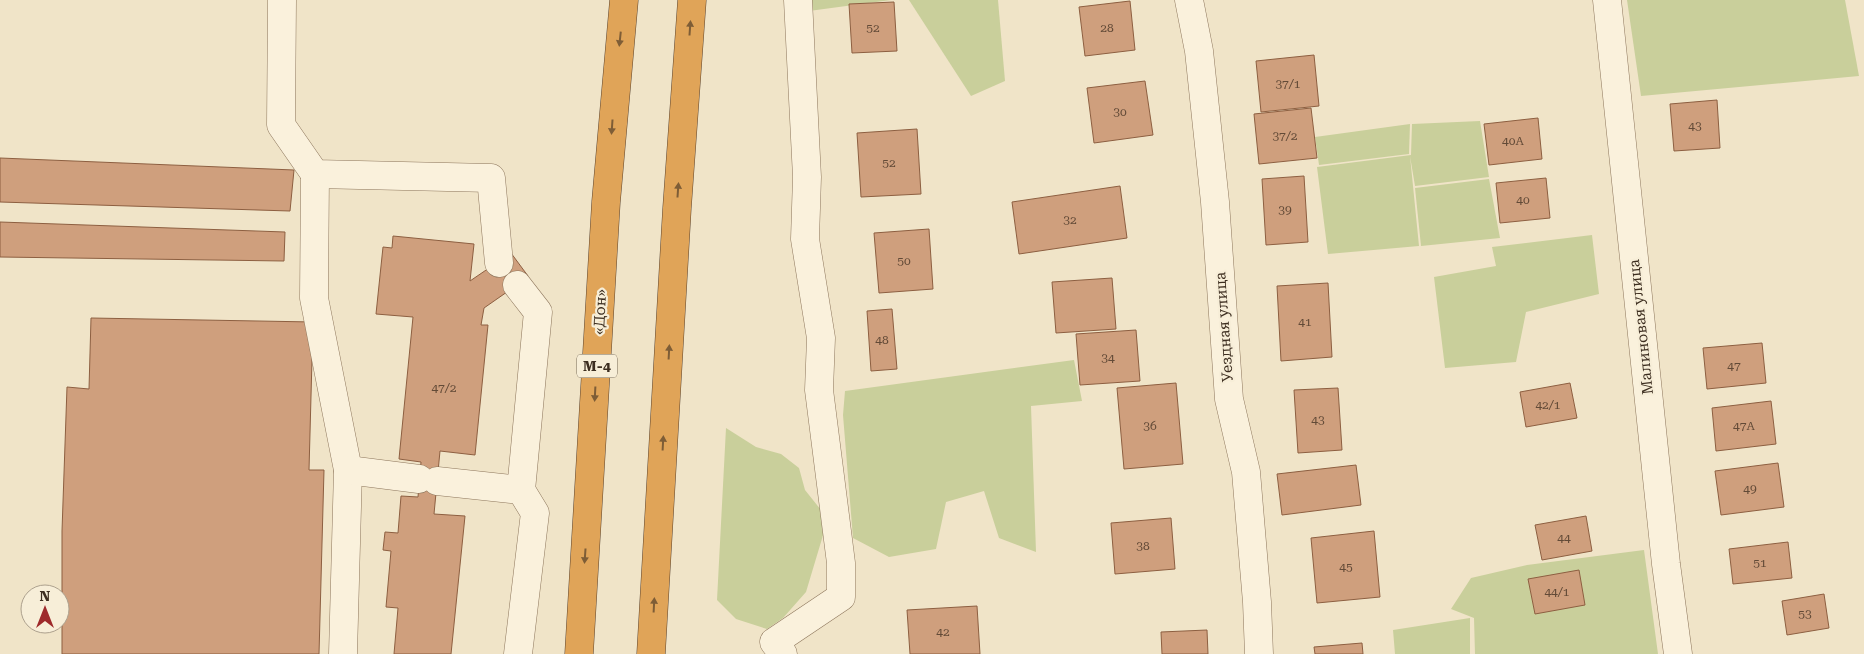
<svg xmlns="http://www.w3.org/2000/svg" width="1864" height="654" viewBox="0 0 1864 654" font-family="'Roboto Serif',serif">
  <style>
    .green { fill: #c9cf9b }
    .building { fill: #cf9f7d; stroke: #8d5f41 }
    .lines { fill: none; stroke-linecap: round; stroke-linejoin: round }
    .minor-casing { stroke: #8d765c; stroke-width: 29 }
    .highway-casing { stroke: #5b4430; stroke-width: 29 }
    .minor { stroke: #faf1dc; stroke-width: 28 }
    .highway { stroke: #e0a458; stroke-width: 28 }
    .oneway { fill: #7e5d36 }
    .labels { text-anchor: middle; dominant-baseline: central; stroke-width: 4.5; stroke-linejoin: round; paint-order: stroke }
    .number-label { font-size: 12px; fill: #624a37 }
    .shield { fill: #f7eed8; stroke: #756857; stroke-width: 1 }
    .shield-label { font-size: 14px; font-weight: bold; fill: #3d2e20 }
    .street-label { font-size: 15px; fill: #3d2e20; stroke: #f7eed8 }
  </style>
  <rect width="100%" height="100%" fill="#f0e4c8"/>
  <g class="green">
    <polygon points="808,0 891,0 809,11"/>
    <polygon points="909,0 998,0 1005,81 971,96"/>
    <polygon points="1627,0 1845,0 1859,76 1641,96"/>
    <polygon points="1480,121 1489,177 1415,186 1410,156 1419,246 1328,254 1317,167 1411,155 1412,124"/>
    <polygon points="1410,124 1409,154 1319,165 1315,137"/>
    <polygon points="1489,179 1500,238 1421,246 1415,188"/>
    <polygon points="1592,235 1599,294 1526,312 1516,362 1445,368 1434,277 1496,266 1492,247"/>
    <polygon points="1074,360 1082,401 1031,406 1036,552 999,538 984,491 946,502 936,549 889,557 853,538 843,415 845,391"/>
    <polygon points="726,428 756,447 781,454 799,468 805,490 825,515 824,532 806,592 783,618 767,629 736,619 717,600"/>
    <polygon points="1644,550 1658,654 1475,654 1474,618 1451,609 1471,578 1527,565"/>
    <polygon points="1470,618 1470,654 1395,654 1393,630"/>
  </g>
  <g class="building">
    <polygon points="1130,1 1135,50 1085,56 1079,7"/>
    <polygon points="894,2 897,51 852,53 849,4"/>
    <polygon points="1314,55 1319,106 1261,112 1256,61"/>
    <polygon points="1145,81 1153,135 1094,143 1087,88"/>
    <polygon points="1717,100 1720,148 1674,151 1670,104"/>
    <polygon points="1311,108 1317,158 1259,164 1254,114"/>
    <polygon points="1538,118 1542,159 1489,165 1484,124"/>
    <polygon points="917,129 921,194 861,197 857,133"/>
    <polygon points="0,158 294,170 290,211 0,202"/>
    <polygon points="1304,176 1308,242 1266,245 1262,179"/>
    <polygon points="1546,178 1550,218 1500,223 1496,183"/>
    <polygon points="1120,186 1127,238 1019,254 1012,202"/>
    <polygon points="0,222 285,232 284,261 0,257"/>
    <polygon points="929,229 933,289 879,293 874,233"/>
    <polygon points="393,236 474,244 470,281 511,253 528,276 517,285 484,308 481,325 488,325 475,455 440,451 434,514 465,516 451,654 394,654 398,608 386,607 391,551 383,550 385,532 398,533 401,496 418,497 421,462 399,459 413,317 376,314 383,247 392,248"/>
    <polygon points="1112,278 1116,329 1056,333 1052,282"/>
    <polygon points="1328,283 1332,357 1281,361 1277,286"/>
    <polygon points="892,309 897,369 871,371 867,311"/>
    <polygon points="91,318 313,322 309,470 324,470 319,654 62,654 62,531 67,387 89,389"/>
    <polygon points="1136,330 1140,381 1080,385 1076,334"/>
    <polygon points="1762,343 1766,383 1707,389 1703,348"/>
    <polygon points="1176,383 1183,464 1124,469 1117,388"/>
    <polygon points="1570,383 1577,418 1526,427 1520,392"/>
    <polygon points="1338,388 1342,450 1298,453 1294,390"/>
    <polygon points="1771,401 1776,444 1716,451 1712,408"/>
    <polygon points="1778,463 1784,507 1721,515 1715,471"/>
    <polygon points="1356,465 1361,505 1282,515 1277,474"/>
    <polygon points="1586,516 1592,551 1542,560 1535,525"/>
    <polygon points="1171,518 1175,569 1115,574 1111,523"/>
    <polygon points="1374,531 1380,597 1317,603 1311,538"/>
    <polygon points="1788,542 1792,578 1733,584 1729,549"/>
    <polygon points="1579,570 1585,605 1535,614 1528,579"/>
    <polygon points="1824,594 1829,628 1787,635 1782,601"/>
    <polygon points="977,606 980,654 910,654 907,610"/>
    <polygon points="1207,630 1208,654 1162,654 1161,632"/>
    <polygon points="1362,643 1363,654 1315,654 1314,647"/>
  </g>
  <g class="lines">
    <defs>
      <g id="minor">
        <polyline points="282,0 281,125 315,174 491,178 499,263"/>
        <polyline points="1189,0 1199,51 1215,202 1229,399 1246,472 1257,602 1259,654"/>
        <polyline points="1607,0 1666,564 1678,654"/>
        <polyline points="315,174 314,298 348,470 343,654"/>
        <polyline points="517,285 538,312 521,490 535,513 518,654"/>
        <polyline points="348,470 419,479"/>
        <polyline points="437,481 521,490"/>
        <polyline points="783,654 774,642 841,597 841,563 819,390 821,338 805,239 807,177 798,0"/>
      </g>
      <g id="highway">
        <polyline points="579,654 606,202 624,0"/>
        <polyline points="651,654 677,208 692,0"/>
      </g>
    </defs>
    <use href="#minor" class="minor-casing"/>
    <use href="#highway" class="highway-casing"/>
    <use href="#minor" class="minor"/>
    <use href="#highway" class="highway"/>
  </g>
  <defs><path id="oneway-solid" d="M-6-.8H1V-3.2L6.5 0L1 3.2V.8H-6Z" transform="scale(1.25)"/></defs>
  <g class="oneway">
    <use href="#oneway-solid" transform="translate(690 28) rotate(-86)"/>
    <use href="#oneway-solid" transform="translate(620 39) rotate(96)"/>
    <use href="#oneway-solid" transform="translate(612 127) rotate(94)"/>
    <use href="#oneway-solid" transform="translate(678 190) rotate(-86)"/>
    <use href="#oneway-solid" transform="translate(669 352) rotate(-87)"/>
    <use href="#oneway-solid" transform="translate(595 394) rotate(93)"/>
    <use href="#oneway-solid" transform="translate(663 443) rotate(-87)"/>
    <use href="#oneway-solid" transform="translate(585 556) rotate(94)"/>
    <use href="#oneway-solid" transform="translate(654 605) rotate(-87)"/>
  </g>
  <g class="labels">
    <g class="number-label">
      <text x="873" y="28">52</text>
      <text x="1107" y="28">28</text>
      <text x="1288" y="84">37/1</text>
      <text x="1120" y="112">30</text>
      <text x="1695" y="126">43</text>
      <text x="1285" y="136">37/2</text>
      <text x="1513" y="141">40А</text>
      <text x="889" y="163">52</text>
      <text x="1523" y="200">40</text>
      <text x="1285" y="210">39</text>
      <text x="1070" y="220">32</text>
      <text x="904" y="261">50</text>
      <text x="1305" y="322">41</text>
      <text x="882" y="340">48</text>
      <text x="1108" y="358">34</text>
      <text x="1734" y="366">47</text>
      <text x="444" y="388">47/2</text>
      <text x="1548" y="405">42/1</text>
      <text x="1318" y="420">43</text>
      <text x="1150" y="426">36</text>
      <text x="1744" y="426">47А</text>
      <text x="1750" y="489">49</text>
      <text x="1564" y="538">44</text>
      <text x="1143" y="546">38</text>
      <text x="1760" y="563">51</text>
      <text x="1346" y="567">45</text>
      <text x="1557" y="592">44/1</text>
      <text x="1805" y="614">53</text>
      <text x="943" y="632">42</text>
    </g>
    <rect class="shield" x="577" y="354.5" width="40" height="23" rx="4"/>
    <g class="shield-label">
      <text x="597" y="366">М-4</text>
    </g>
    <g class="street-label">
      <text transform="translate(600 312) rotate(-87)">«Дон»</text>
      <text transform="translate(1224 327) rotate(-94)">Уездная улица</text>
      <text transform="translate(1641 327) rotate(-96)">Малиновая улица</text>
    </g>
  </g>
  <g transform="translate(45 609)"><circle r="24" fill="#f7eed8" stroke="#ada18e"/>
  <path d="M0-4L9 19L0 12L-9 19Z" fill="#9e2a2b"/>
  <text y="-8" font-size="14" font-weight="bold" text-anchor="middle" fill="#3d2e20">N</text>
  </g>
</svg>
